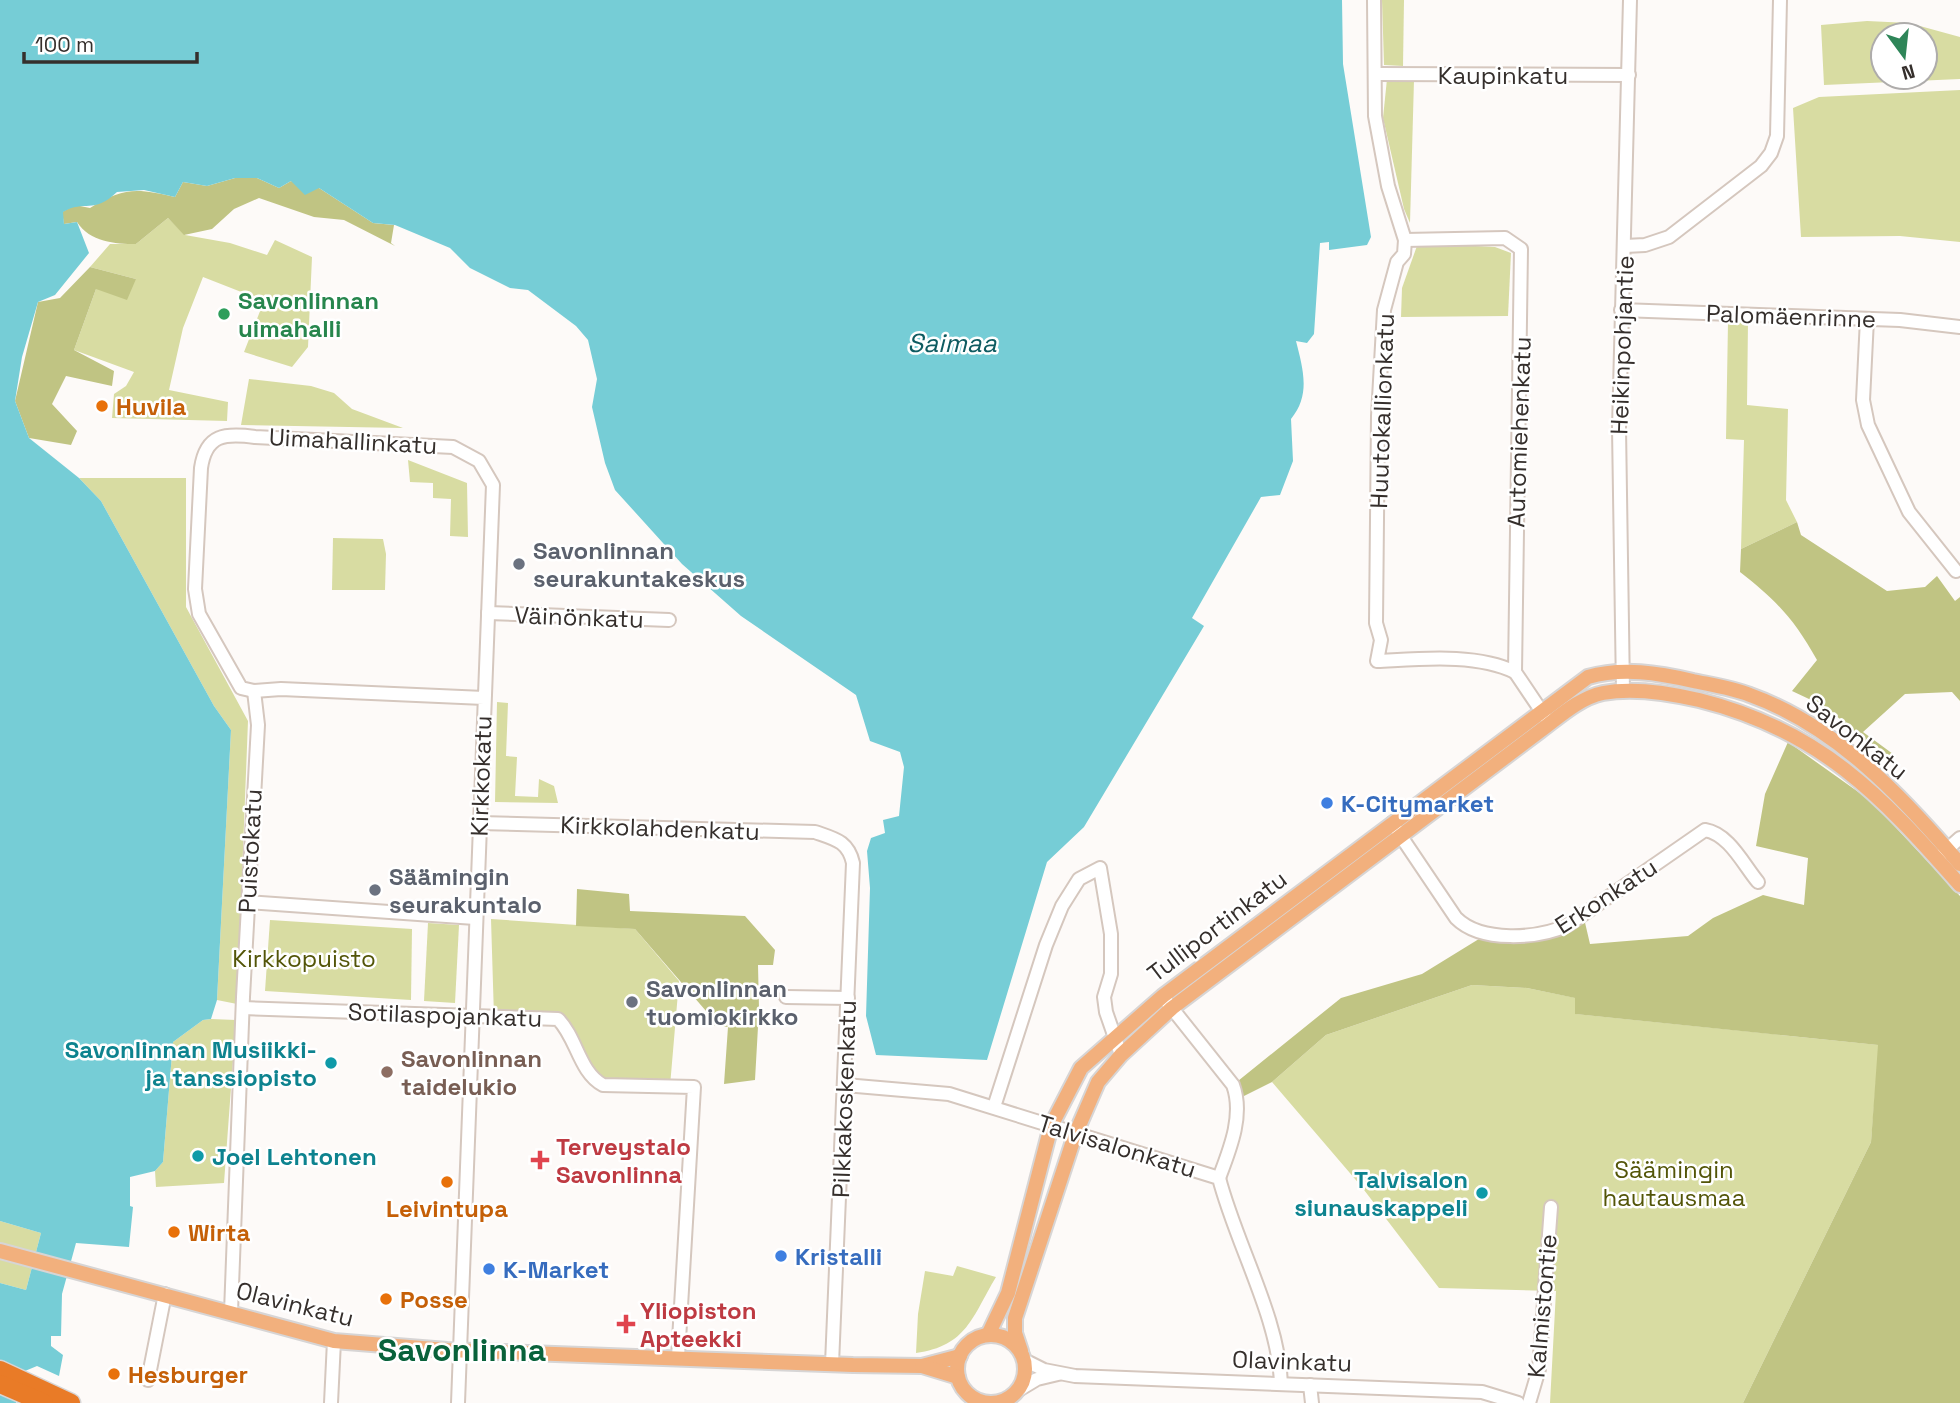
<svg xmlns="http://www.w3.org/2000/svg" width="1960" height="1403" viewBox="0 0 1960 1403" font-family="'Space Grotesk',sans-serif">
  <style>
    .green { fill: #d8dca2; fill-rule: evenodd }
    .forest { fill: #c0c483 }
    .water { fill: #76cdd6 }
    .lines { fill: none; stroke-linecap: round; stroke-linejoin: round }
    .minor-casing { stroke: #d5c7be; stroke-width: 16 }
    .major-casing { stroke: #d7d5d5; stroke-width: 18 }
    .highway-casing { stroke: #d7d5d5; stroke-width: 21 }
    .minor { stroke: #fff; stroke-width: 12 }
    .major { stroke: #f2b07d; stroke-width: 14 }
    .highway { stroke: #e97b27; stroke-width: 18 }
    .leisure-dot { fill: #2e9e5b; stroke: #fff; stroke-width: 2.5 }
    .food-dot { fill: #e8710a; stroke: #fff; stroke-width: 2.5 }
    .worship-dot { fill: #6b7280; stroke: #fff; stroke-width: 2.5 }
    .shop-dot { fill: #3f7fe0; stroke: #fff; stroke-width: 2.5 }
    .culture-dot { fill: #0f9aa8; stroke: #fff; stroke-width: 2.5 }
    .education-dot { fill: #8d6e63; stroke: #fff; stroke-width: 2.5 }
    .health-dot { fill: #e0444e; stroke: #fff; stroke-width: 2.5 }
    .labels { text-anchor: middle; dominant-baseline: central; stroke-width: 5; stroke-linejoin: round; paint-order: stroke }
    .street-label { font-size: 24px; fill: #352f2c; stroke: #fff }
    .leisure-label { font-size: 24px; font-weight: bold; fill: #27864d; stroke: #fff; text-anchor: start }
    .food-label { font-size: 24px; font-weight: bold; fill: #c56008; stroke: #fff; text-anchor: start }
    .worship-label { font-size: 24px; font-weight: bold; fill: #5b616d; stroke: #fff; text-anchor: start }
    .shop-label { font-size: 24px; font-weight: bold; fill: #366cbe; stroke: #fff; text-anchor: start }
    .park-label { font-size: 24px; fill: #535508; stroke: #fff }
    .culture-label { font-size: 24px; font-weight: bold; fill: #0d838f; stroke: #fff; text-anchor: end }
    .education-label { font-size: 24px; font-weight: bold; fill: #785e54; stroke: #fff; text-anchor: start }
    .health-label { font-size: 24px; font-weight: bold; fill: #be3a42; stroke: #fff; text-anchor: start }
    .water-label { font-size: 26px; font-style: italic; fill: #0e5b61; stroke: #fff }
    .district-label { font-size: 32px; font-weight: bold; fill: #09623b; stroke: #fff }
  </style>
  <rect width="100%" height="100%" fill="#fdfaf8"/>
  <g class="green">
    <polygon points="1382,0 1404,0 1403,66 1384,65"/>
    <path d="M1867,21l42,2 51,14v42l-136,6 -3,-60zM1883,35h42v42h-42z"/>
    <polygon points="1387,79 1414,80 1410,223 1404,209 1383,118"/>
    <polygon points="1960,90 1960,242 1900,236 1801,237 1793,108 1819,97"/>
    <polygon points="168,218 185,235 230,243 267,255 275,240 312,257 308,347 292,367 244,352 264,301 203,277 183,328 169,390 228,402 227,421 112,418 114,394 126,386 134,372 74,350 96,289 136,279 90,267 110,244 136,244"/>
    <polygon points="1418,243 1495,247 1511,253 1508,316 1401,317 1402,288"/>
    <polygon points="1728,322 1748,322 1747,405 1788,409 1786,500 1797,522 1741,549 1744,440 1726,439"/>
    <polygon points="249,379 311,386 334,393 352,409 403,428 241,425"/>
    <polygon points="408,460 467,483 468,537 450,536 451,499 433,498 433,483 410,482"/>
    <polygon points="79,478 186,478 186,607 248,721 237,1004 217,1000 231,730 214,706 101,501"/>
    <polygon points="333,538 383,539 386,554 385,590 332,590"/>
    <polygon points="497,702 508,703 506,756 517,757 515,796 538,797 539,779 554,786 558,803 495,802"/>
    <polygon points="491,919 635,929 679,981 670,1086 603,1085 558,1019 494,1017"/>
    <polygon points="270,920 412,929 411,1000 265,991"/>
    <polygon points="428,923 459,925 455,1003 424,1001"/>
    <polygon points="1472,985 1527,988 1576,998 1576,1014 1879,1045 1871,1142 1743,1403 1550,1403 1556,1291 1439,1288 1361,1186 1272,1082 1326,1035"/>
    <polygon points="211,1019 236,1020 224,1183 156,1187 155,1171 163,1162 173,1042 203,1020"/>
    <polygon points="0,1221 41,1233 26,1290 0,1283"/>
    <path d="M957,1266l39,11c-24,40 -29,69 -80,76l2,-39 7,-43 28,5z"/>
  </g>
  <g class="forest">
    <path d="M235,178h22l22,10 12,-7 28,7 54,35 21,2 -3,18 4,3 -51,-26 -30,-3 -55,-19 -25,11 -22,20 -28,6 -16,-17 -32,26c-21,0 -46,-2 -59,-22l-13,2 -2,-12 13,-7 15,3c33,-21 47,-20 85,-11l8,-15 24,4z"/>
    <polygon points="90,267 136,279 127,300 96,289 74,350 114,371 112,386 66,376 52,404 77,431 71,445 29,438 15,401 38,302 60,298"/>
    <path d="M1797,522l4,13 86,56 38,-4 12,-11 18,25 5,-4v104l-8,-9 -47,2 -42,38 30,22 -8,4 -59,-51 -34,-16 25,-31c-23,-41 -40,-59 -77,-88l1,-23z"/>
    <polygon points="1788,742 1871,801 1960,896 1960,1403 1743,1403 1871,1142 1878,1045 1575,1014 1575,998 1527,988 1472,985 1326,1035 1272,1082 1238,1099 1233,1085 1341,998 1422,974 1487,934 1550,933 1583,914 1590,944 1688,936 1713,918 1763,895 1804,905 1808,858 1756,846 1765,794"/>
    <polygon points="577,889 629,894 630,911 745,916 775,950 773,965 758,965 759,1009 755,1080 724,1084 728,1027 709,1025 706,1011 635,929 576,926"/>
  </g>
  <path class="water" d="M0,0h1342l1,64 28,173 -4,8 -38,5v-8l-9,1 -6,91 -7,9 -11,-2c7,28 15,54 -5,78l2,42 -13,34 -19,2 -69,121 12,8 -120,201 -37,35 -60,198 -111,-5 -10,-39 4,-128 -3,-37 4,-13 14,-5 -2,-13 16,-4 5,-49 -4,-15 -30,-11 -14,-46 -115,-79 -59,-52 -67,-74 -10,-27 -13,-56 5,-28 -9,-39 -12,-14 -48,-36 -18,-2 -40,-20 -20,-20 -55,-23 -22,-2 -54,-35 -14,7 -14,-14 -12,7 -22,-10h-22l-28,8 -24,-4 -8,15 -31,-7 -27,2c-24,23 -32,7 -54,20l1,12 13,-2 12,31 -34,42 -17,7 -16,55 -7,44 14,37 50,40 22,23 113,205 17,24 -14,270 -6,19 -8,1 -30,22 -10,120 -8,9 -25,6v29l3,1 -4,40 -53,-4 -14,51 -1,42h-10v10l12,9 -4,21 -22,-10 -12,5 -9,32h-16v-120l26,7 15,-57 -41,-12z"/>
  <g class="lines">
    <defs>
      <g id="minor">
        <path d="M1374,0l1,116 13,70 17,54 -1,14 -7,8 -13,48 -6,106 -2,207 5,17 -4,21c43,-2 99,-8 138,11"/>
        <polyline points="1377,74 1629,75"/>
        <polyline points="1405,240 1505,238 1521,249 1515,672 1546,718"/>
        <polyline points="1625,246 1645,245 1669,237 1761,166 1771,153 1777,136 1780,0"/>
        <polyline points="1621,310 1900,320 1960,327"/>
        <polyline points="1867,319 1863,400 1868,425 1909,512 1956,571"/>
        <polyline points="488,613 669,620"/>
        <polyline points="1623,691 1619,428 1630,0"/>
        <path d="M479,823l336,9c20,7 33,9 38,31l-21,501"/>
        <path d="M1392,823l64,95c25,25 82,21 112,7l137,-95c24,4 38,34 53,52"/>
        <polyline points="1942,854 1960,838"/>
        <polyline points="247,902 475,918"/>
        <polyline points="786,997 848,998"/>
        <path d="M1167,1002l66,83c11,30 -3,64 -14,93"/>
        <path d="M243,1008l315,11c19,19 21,53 45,66l91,2 -16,270"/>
        <path d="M845,1085l104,9 270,84c17,66 60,140 62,206"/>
        <polyline points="994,1107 1046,945 1062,906 1079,879 1100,868 1111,934 1111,974 1104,997 1106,1012 1121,1055"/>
        <polyline points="231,1312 243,997 258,725 254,691"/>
        <polyline points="1024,1360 1044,1370 1075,1376 1482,1392 1518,1403"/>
        <polyline points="148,1380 165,1294"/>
        <polyline points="1310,1385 1312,1403"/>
        <polyline points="1017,1391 1037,1379 1058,1374"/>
        <polyline points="331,1403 334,1341"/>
        <path d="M458,1403l35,-918 -14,-24 -26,-14 -198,-10c-30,-4 -49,-3 -54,31l-6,121 4,25 42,74 13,3 27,-2 203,9"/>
        <polyline points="1529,1403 1539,1369 1551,1207"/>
      </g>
      <g id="major">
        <polyline points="0,1251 334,1341 447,1350 853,1365 922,1366 960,1356"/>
        <path d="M988,1335l20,-42 43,-167 30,-58 82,-72 425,-319c34,-10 71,-4 105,4 19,4 39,7 57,14 86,31 152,101 210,169"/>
        <circle cx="991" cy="1369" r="34"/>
        <path d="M1021,1351l-6,-18v-15l60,-183 23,-53 23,-27 51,-47 368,-277c19,-14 39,-33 63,-38 31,-6 66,0 96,7 121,30 182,95 261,185"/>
        <polyline points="922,1366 958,1377"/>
      </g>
      <g id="highway">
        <polyline points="0,1370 71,1403"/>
        <polyline points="0,1384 44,1403"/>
      </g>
    </defs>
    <use href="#minor" class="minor-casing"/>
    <use href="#major" class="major-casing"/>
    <use href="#highway" class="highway-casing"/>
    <use href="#minor" class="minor"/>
    <use href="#major" class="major"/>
    <use href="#highway" class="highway"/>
  </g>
  <circle class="leisure-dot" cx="224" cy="314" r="7"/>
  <g class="food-dot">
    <circle cx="102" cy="406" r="7"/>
    <circle cx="447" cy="1182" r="7"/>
    <circle cx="174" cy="1232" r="7"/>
    <circle cx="386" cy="1299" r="7"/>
    <circle cx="114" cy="1374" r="7"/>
  </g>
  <g class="worship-dot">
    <circle cx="519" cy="564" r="7"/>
    <circle cx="375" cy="890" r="7"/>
    <circle cx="632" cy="1002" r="7"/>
  </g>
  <g class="shop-dot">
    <circle cx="1327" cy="803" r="7"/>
    <circle cx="781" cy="1256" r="7"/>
    <circle cx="489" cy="1269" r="7"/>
  </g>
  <g class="culture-dot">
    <circle cx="331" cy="1063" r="7"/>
    <circle cx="198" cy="1156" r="7"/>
    <circle cx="1482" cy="1193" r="7"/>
  </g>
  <circle class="education-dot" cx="387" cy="1072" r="7"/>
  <g class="health-dot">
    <path d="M536.5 1149.5h7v7h7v7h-7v7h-7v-7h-7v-7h7z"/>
    <path d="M622.5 1313.5h7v7h7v7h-7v7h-7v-7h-7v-7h7z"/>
  </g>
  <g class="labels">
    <g class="street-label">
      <text x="1503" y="75">Kaupinkatu</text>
      <text transform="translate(1791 316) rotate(2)">Palomäenrinne</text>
      <text transform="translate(1622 345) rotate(-88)">Heikinpohjantie</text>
      <text transform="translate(1382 411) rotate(-88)">Huutokallionkatu</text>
      <text transform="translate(1519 432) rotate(-88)">Automiehenkatu</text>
      <text transform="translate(353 441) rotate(3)">Uimahallinkatu</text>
      <text transform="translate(579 617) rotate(2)">Väinönkatu</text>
      <text transform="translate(1857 737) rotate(38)">Savonkatu</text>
      <text transform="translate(481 776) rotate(-88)">Kirkkokatu</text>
      <text transform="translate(660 828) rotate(2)">Kirkkolahdenkatu</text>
      <text transform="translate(250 851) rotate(-87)">Puistokatu</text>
      <text transform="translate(1606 896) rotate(-33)">Erkonkatu</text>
      <text transform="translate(1217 926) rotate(-37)">Tulliportinkatu</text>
      <text transform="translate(445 1015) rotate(2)">Sotilaspojankatu</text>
      <text transform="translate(844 1099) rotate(-88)">Pilkkakoskenkatu</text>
      <text transform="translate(1117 1146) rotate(17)">Talvisalonkatu</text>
      <text transform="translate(295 1304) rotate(14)">Olavinkatu</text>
      <text transform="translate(1542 1306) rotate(-85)">Kalmistontie</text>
      <text transform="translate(1292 1361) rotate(2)">Olavinkatu</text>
    </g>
    <g class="leisure-label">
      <text x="238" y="300">Savonlinnan<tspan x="238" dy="28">uimahalli</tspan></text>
    </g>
    <g class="food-label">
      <text x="116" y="406">Huvila</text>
      <text x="447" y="1208" text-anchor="middle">Leivintupa</text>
      <text x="188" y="1232">Wirta</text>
      <text x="400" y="1299">Posse</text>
      <text x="128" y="1374">Hesburger</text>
    </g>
    <g class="worship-label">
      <text x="533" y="550">Savonlinnan<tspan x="533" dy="28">seurakuntakeskus</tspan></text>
      <text x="389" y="876">Säämingin<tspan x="389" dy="28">seurakuntalo</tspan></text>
      <text x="646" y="988">Savonlinnan<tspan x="646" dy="28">tuomiokirkko</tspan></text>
    </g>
    <g class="shop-label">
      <text x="1341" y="803">K-Citymarket</text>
      <text x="795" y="1256">Kristalli</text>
      <text x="503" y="1269">K-Market</text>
    </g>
    <g class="park-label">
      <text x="304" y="958">Kirkkopuisto</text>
      <text x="1674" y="1169">Säämingin<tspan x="1674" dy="28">hautausmaa</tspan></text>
    </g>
    <g class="culture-label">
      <text x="317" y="1049">Savonlinnan Musiikki-<tspan x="317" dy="28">ja tanssiopisto</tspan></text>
      <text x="212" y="1156" text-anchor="start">Joel Lehtonen</text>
      <text x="1468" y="1179">Talvisalon<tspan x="1468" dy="28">siunauskappeli</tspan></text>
    </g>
    <g class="education-label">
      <text x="401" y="1058">Savonlinnan<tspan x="401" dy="28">taidelukio</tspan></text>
    </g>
    <g class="health-label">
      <text x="556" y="1146">Terveystalo<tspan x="556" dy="28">Savonlinna</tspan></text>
      <text x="640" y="1310">Yliopiston<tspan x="640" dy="28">Apteekki</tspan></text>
    </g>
    <g class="water-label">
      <text x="952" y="343">Saimaa</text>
    </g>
    <g class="district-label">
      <text x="462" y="1350">Savonlinna</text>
    </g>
  </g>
  <g transform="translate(1904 56) rotate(165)"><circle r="33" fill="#ffffff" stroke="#aeacab" stroke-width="2"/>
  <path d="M0-5L12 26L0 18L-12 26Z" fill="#2e8558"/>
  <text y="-10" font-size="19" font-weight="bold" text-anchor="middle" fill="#352f2c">N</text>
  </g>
  <path d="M24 52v10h173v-10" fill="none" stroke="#352f2c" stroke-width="3.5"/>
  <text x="35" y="52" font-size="21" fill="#352f2c" stroke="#ffffff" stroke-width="5" paint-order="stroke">100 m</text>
</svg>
